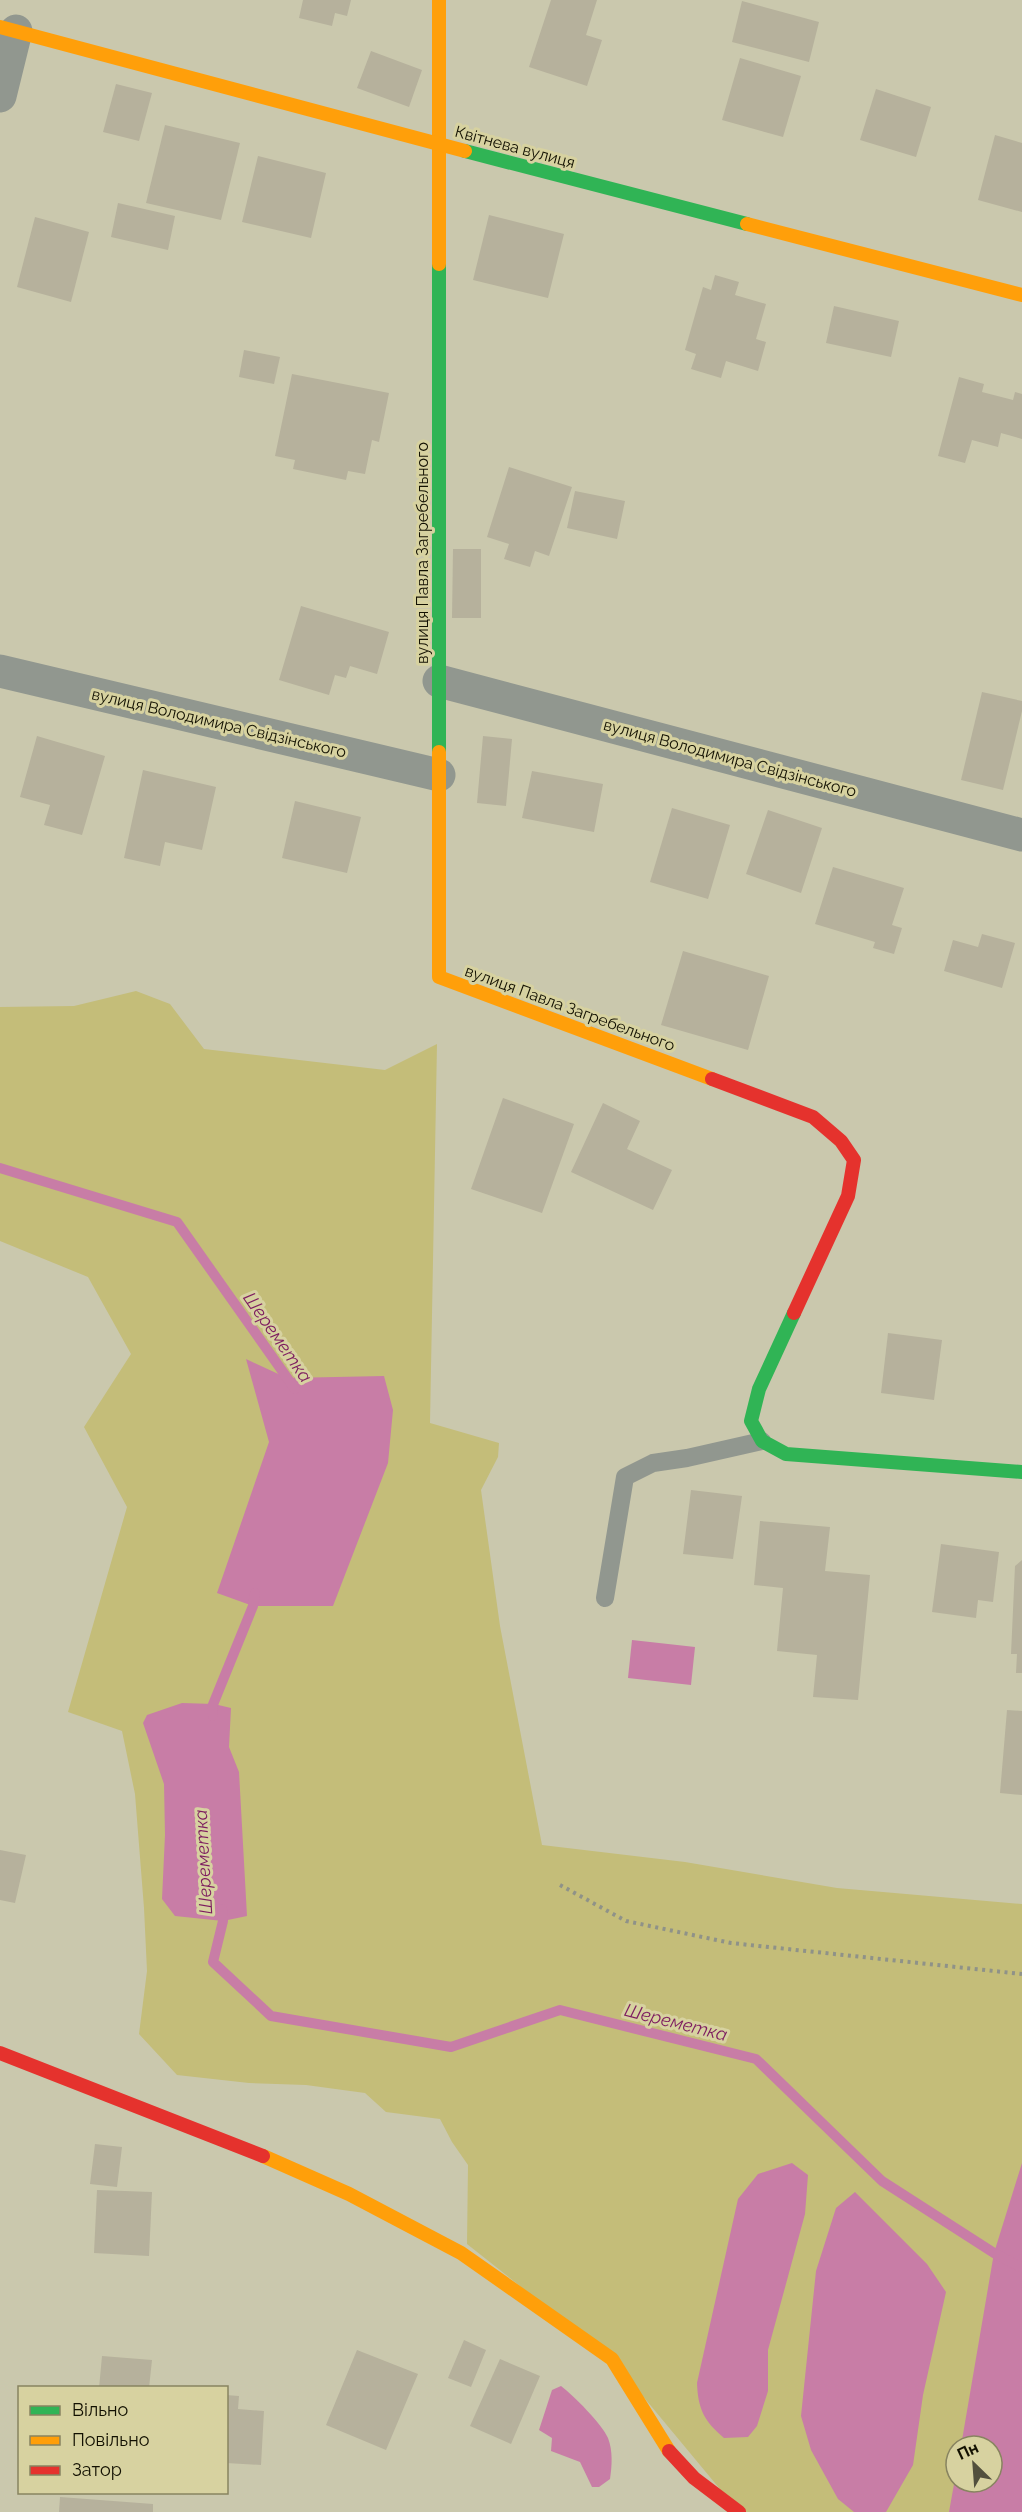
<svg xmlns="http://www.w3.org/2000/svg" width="1022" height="2512" viewBox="0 0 1022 2512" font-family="Raleway,sans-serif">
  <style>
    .green { fill: #c4bd79; fill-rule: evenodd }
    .water { fill: #c87da6 }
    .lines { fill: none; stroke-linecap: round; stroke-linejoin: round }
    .stream { stroke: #c87da6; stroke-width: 10 }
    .building { fill: #b6b19c }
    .path { stroke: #8f9288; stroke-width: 4; stroke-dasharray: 3 4.5; stroke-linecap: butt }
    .lane { stroke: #91978f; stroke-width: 18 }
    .street { stroke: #91978f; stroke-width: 33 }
    .fast { stroke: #30b455; stroke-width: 14 }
    .slow { stroke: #ff9f0a; stroke-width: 14 }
    .jam { stroke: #e5322d; stroke-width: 14 }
    .labels { text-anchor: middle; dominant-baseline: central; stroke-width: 6; stroke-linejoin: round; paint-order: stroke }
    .street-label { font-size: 16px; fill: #121001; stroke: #d7d2a0 }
    .water-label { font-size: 18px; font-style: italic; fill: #7c1b5f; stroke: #d7d2a0 }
  </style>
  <rect width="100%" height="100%" fill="#cac8ad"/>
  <path class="green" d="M136,991l34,13 34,45 181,21 52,-26 -7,379 69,20 -1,14 -17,33 19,136 42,219 143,17 152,26 185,16v608h-283l-127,-153 -145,-115 1,-79 -16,-23 -12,-23 -54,-7 -21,-19 -59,-8 -57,-2 -72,-8 -38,-41 8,-63 -3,-63 -9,-114 -13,-63 -54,-19 59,-205 -43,-80 47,-73 -43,-77 -88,-36v-234l74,-1zM956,2446h36v36h-36z"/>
  <g class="water">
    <polygon points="246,1359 287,1378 384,1376 393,1410 388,1463 333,1606 253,1606 217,1593 269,1442"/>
    <polygon points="632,1640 695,1647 691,1685 628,1678"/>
    <polygon points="182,1703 214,1704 231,1708 229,1747 239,1772 247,1916 223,1921 175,1916 162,1899 165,1835 164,1784 143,1723 147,1715"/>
    <path d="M792,2163l16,12 -3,39 -37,136v41l-11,35 -9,11 -24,1c-20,-17 -26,-29 -27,-55l41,-184 20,-25z"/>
    <polygon points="1022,2163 1022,2512 949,2512 956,2473 956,2482 992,2482 992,2446 961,2446 994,2253"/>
    <polygon points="855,2192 927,2264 946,2292 923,2395 913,2465 886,2512 854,2512 838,2499 811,2450 801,2416 816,2271 836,2208"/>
    <path d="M561,2386c12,9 41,38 47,52 5,13 4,28 2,41l-11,8h-7l-12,-25 -29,-11 1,-13 -13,-8 13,-40z"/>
  </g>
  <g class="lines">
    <g class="stream">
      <polyline points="0,1168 177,1222 295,1389"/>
      <polyline points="213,1716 212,1707 253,1606 255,1593"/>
      <polyline points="222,1909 223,1921 213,1962 271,2016 451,2047 560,2010 756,2059 882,2181 994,2253 1022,2268"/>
    </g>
  </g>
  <g class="building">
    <polygon points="303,0 351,0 347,16 335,13 332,26 299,18"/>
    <polygon points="551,0 597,0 586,35 602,40 587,86 529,67"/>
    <polygon points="742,1 819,22 809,62 732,42"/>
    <polygon points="371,51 422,70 409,107 357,88"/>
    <polygon points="740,58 801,76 783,137 722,120"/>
    <polygon points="116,84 152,93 139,141 103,132"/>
    <polygon points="876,89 931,107 916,157 860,140"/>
    <polygon points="165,125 240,143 221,220 146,203"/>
    <polygon points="995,135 1022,143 1022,212 978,200"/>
    <polygon points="258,156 326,173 311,238 242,222"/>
    <polygon points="118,203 175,216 168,250 111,237"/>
    <polygon points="489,215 564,234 548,298 473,280"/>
    <polygon points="35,217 89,232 71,302 17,287"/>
    <polygon points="715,275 739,282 735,295 766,304 756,339 766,342 758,371 726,361 721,378 691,369 696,354 685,350 703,287 711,290"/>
    <polygon points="834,306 899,321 891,357 826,343"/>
    <polygon points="244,350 280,357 274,384 239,377"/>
    <polygon points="292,374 389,393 379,442 372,440 365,474 348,471 346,480 293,469 295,460 275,456"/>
    <polygon points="959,377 984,384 982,392 1013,400 1015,392 1022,394 1022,439 1001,433 998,447 972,440 965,463 938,456"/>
    <polygon points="509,467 572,487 549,556 535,551 530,567 504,559 509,544 487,537"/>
    <polygon points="575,491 625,501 617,539 567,528"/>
    <polygon points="453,549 481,549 481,618 452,618"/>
    <polygon points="301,606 389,632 377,674 350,666 346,678 335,675 329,695 279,680"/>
    <polygon points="982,692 1022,701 1022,711 1003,790 961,780"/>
    <polygon points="37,736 105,756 82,835 44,825 50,805 20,797"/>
    <polygon points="483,736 512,739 506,806 477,803"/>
    <polygon points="143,770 216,787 202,850 165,842 160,866 124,858"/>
    <polygon points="532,771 603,784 594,832 522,818"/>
    <polygon points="295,801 361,817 347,873 282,858"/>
    <polygon points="672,808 730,825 708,899 650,882"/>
    <polygon points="768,810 822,828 801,893 746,874"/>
    <polygon points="833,867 904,888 892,925 902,928 894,954 873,948 875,942 815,924"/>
    <polygon points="982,934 1015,943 1002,988 944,971 953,940 978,947"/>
    <polygon points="683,951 769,976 748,1050 661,1025"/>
    <polygon points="503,1098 574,1124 542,1213 471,1189"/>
    <polygon points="603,1103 640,1121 627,1149 672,1170 653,1210 571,1172"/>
    <polygon points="888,1333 942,1340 934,1400 881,1393"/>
    <polygon points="691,1490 742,1496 733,1559 683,1554"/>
    <polygon points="760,1521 830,1527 825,1571 870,1575 858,1700 813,1697 817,1655 777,1651 783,1588 754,1585"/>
    <polygon points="941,1544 999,1552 993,1602 978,1600 976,1618 932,1612"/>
    <polygon points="1022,1560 1022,1673 1016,1673 1017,1654 1011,1654 1015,1566"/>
    <polygon points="1007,1710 1022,1711 1022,1795 1000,1793"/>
    <polygon points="0,1850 26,1855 15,1903 0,1900"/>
    <polygon points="95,2144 122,2147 117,2187 90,2184"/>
    <polygon points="97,2190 152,2192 149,2256 94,2253"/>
    <polygon points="464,2340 486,2350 471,2387 448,2378"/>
    <polygon points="357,2350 418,2374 386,2450 326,2425"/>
    <polygon points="102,2356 152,2360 149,2388 99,2388"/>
    <polygon points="500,2359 540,2376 511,2444 470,2426"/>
    <polygon points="226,2395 239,2396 238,2409 264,2411 261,2465 226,2463"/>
    <polygon points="60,2497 153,2504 153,2512 59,2512"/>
  </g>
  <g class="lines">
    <polyline class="path" points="560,1885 626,1921 731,1943 1022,1974"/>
    <polyline class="lane" points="605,1598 625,1477 653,1463 687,1458 762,1441"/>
    <g class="street">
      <polyline points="0,96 16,31"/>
      <polyline points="0,671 439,775"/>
      <polyline points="439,681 1022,835"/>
    </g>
    <g class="fast">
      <polyline points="465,151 747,224"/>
      <polyline points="439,264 439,752"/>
      <polyline points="794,1313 759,1389 751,1421 762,1441 786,1454 1022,1472"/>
    </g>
    <g class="slow">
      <polyline points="439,0 439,264"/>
      <polyline points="0,27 465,151"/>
      <polyline points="747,224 1022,295"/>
      <polyline points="439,752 439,977 712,1079"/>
      <polyline points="263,2156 349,2194 461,2253 612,2359 669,2451"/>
    </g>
    <g class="jam">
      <polyline points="712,1079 813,1117 841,1141 854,1160 848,1196 794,1313"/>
      <polyline points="0,2053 263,2156"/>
      <polyline points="669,2451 694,2478 739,2512"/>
    </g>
  </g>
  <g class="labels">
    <g class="street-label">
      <text transform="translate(515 147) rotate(15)">Квітнева вулиця</text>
      <text transform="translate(422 553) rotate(-90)">вулиця Павла Загребельного</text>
      <text transform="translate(219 723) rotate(13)">вулиця Володимира Свідзінського</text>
      <text transform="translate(730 758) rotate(15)">вулиця Володимира Свідзінського</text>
      <text transform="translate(570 1008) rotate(20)">вулиця Павла Загребельного</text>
    </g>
    <g class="water-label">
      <text transform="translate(278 1337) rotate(55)">Шереметка</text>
      <text transform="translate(203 1862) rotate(-93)">Шереметка</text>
      <text transform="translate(676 2022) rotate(14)">Шереметка</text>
    </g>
  </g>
  <rect x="18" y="2386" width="210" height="108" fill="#d7d2a0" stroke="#888460" stroke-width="1.5"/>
  <rect x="30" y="2406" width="30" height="9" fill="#30b455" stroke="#888460" stroke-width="1.5"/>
  <text x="72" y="2416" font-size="18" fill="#121001">Вільно</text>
  <rect x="30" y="2436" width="30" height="9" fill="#ff9f0a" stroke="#888460" stroke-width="1.5"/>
  <text x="72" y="2446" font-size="18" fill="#121001">Повільно</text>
  <rect x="30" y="2466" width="30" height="9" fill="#e5322d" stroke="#888460" stroke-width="1.5"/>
  <text x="72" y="2476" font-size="18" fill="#121001">Затор</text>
  <g transform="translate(974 2464) rotate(335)"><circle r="28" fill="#d7d2a0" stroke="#888460" stroke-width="1.5"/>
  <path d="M0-4.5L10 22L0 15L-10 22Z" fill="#52503d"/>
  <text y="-9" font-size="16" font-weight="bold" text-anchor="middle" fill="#121001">Пн</text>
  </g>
</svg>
